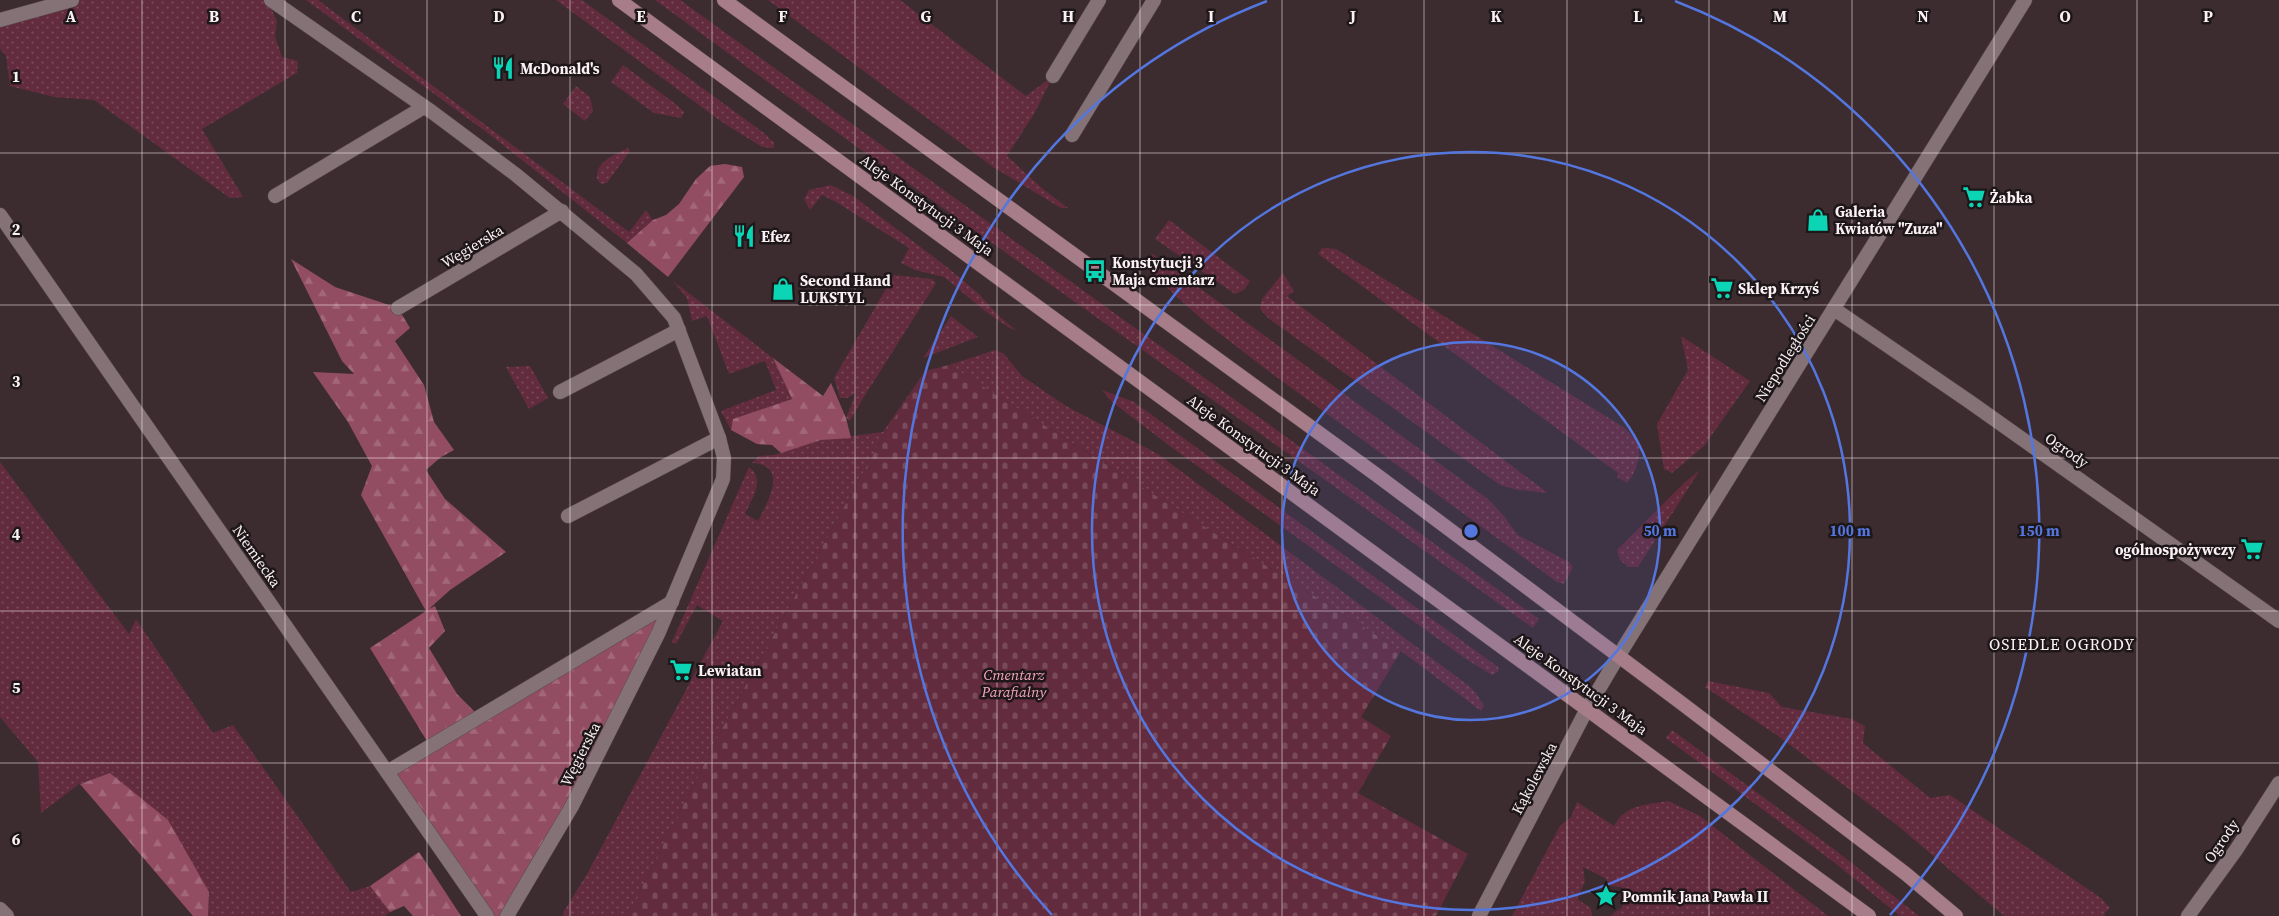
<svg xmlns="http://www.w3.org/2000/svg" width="2279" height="916" viewBox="0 0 2279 916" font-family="'Source Serif 4',serif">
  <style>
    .green { fill: url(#green-dots) }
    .forest { fill: url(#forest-firs) }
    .cemetery { fill: url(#cemetery-stones) }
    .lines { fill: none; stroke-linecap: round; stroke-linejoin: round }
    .minor-casing { stroke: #56494d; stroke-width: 15 }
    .tertiary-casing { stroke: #56494d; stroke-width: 15 }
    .secondary-casing { stroke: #56494d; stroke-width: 15 }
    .minor { stroke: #857277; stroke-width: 14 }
    .tertiary { stroke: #857277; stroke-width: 14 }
    .secondary { stroke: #a77d89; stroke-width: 14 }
    .grid { fill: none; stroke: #fbf0f3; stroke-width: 1; stroke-opacity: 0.55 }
    .ring { fill: none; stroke: #5476df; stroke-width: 2.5 }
    .labels { text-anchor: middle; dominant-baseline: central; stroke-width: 5; stroke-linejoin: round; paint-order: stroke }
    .poi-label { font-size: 15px; font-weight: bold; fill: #fbf0f3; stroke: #1e1719; text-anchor: start }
    .street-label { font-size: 15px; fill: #fbf0f3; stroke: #1e1719 }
    .park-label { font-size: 15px; font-style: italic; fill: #f7a5bd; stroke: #1e1719 }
    .neighbourhood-label { font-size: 16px; letter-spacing: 1px; fill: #fbf0f3; stroke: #1e1719 }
    .grid-label { font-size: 16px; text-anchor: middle; font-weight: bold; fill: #fbf0f3; stroke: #1e1719; stroke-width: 5; stroke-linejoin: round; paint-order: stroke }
    .centre { fill: #5476df; stroke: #1e1719; stroke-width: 2.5 }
    .ring-label { font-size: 15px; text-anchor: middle; font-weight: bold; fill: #5476df; stroke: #1e1719; stroke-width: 5; stroke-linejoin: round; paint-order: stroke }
  </style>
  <defs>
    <pattern id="green-dots" width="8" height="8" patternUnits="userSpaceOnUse" patternTransform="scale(1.25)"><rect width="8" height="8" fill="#622b3e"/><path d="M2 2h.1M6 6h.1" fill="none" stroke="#794a5a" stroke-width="1.8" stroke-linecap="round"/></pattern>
    <pattern id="forest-firs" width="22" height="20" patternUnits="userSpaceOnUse" patternTransform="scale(1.25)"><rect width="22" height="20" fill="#934d63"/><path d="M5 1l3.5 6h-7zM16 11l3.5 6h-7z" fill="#a3677a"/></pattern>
    <pattern id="cemetery-stones" width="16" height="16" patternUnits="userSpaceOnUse" patternTransform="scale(1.25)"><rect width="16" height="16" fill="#622b3e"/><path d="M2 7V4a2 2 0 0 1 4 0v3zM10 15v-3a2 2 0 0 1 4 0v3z" fill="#794a5a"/></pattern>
  </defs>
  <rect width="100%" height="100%" fill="#3c2c30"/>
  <g class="green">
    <polygon points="72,0 267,0 277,21 275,36 282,57 298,61 297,73 202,129 243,197 230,198 94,100 54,97 10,86 6,56 0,49 0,20"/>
    <polygon points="306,0 318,0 629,232 646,210 653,220 627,243 489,134"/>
    <polygon points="556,0 582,0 764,133 774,143 774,148 762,147 722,122"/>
    <polygon points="655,0 680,0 1539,619 1533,628 853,144"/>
    <polygon points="768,0 900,0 1026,96 1053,76 1034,114 1007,156 1043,189 1068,208 1061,208 993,167"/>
    <polygon points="623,65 677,105 684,112 681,118 654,113 611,82"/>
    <polygon points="576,86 590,97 593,111 585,121 563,104"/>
    <path d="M628,148l2,3 -23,32 -6,1 -4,-5c-2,-18 18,-24 31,-31z"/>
    <polygon points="831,185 853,196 947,267 979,294 1000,317 1017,331 1008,327 985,311 944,277 915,270 901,263 909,248 836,202 822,195 810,210 804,199 809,190"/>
    <polygon points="1169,220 1250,281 1244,290 1235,294 1155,239"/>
    <path d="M1322,248l14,1 289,179 14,15c1,15 -2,29 -12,40l-10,-6 1,-4 -300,-219z"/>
    <polygon points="1153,254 1488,499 1504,516 1518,535 1569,562 1573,567 1564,584 1557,582 1271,373 1206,323 1144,267"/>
    <polygon points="1283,273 1294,291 1287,296 1548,493 1518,490 1500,485 1268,318 1260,309 1262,299"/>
    <polygon points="894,275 932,279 936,283 862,400 850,421 846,418 856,393 847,398 840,398 834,378"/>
    <polygon points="673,281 773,358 792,399 733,419 731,430 721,411 776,390 765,361 729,374 707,316 692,321 687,298"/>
    <polygon points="951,316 978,337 923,358"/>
    <polygon points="1681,336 1750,381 1704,446 1672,473 1664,469 1657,424 1688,370"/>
    <polygon points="995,350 1004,354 1022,376 1066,406 1158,454 1469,686 1476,693 1484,706 1481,711 1401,651 949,365"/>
    <polygon points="530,366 548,398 529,409 506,367"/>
    <path d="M925,371l-40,62 -162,294 -96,189h-64l1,-5 23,-37 136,-253 -26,-16 -21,39 -4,-2 77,-175c17,13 3,31 -4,47l13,7c9,-18 32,-56 -6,-58l7,-7 14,-1 48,-15 62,-8z"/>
    <polygon points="1102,390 1134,402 1498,667 1499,671 1492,675 1466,659 1171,447 1111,401"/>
    <polygon points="0,462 129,634 136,619 213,733 233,725 351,892 370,886 390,912 385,916 208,916 209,891 111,773 79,784 41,813 38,762 0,717"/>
    <polygon points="1700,470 1638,567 1628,567 1620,560 1617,550 1685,482"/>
    <polygon points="1708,681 1769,693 1782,707 1852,719 1865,726 1863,743 1930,798 1950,795 2101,898 2110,908 2104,914 2105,916 2004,916 1897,825 1778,736 1705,687"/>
    <polygon points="1672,730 1835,850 1919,916 1900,916 1835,863 1666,738"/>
    <path d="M1668,801l32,15 128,100h-217l4,-4 7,-4 4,-15 -5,-6 -10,-1 -6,-8 -22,-11 2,15 -8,17 14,9 1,8h-80l48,-90 11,-9 6,-15 37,24c11,-22 33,-21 54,-25z"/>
  </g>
  <g class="forest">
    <polygon points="725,164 742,167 744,177 668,277 627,243 653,220 666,215 679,204 696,179 710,166"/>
    <polygon points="291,259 335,287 398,308 410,328 395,341 424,385 434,422 454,450 441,457 426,470 445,499 506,552 450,590 429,609 435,606 445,631 429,648 457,694 479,716 672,602 507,916 487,916 387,772 430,746 370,648 426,611 361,495 372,466 348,422 313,372 354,374 342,361"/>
    <polygon points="773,358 823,396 831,383 846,418 851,438 821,440 781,453 772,445 757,444 731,430 733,419 792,399"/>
    <polygon points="110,773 168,820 209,892 208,916 193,916 80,784"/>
    <polygon points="419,852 461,916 413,916 404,906 390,912 370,886"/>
  </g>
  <polygon class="cemetery" points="949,365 1401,651 1361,717 1391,736 1358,793 1468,854 1436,916 627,916 723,727 885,433 925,371"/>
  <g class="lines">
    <defs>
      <g id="minor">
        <polyline points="271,0 432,112 515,174 636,274 674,318 719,438 724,458 723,479 658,634 572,806 507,916"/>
        <polyline points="0,20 72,0"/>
        <polyline points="1053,76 1099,0"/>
        <polyline points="1072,135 1154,0"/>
        <polyline points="275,196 424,107"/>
        <polyline points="0,215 487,916"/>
        <polyline points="398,308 562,211"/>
        <polyline points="1834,309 1970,402 2279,621"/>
        <polyline points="560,392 679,330"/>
        <polyline points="568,516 719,438"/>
        <polyline points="387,772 672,602"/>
        <polyline points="0,909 7,916"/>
        <polyline points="2188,916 2236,850 2279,783"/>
      </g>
      <polyline id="tertiary" points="1479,916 1587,709 1619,655 2025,0"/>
      <g id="secondary">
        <polyline points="619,0 1869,916"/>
        <polyline points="724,0 1378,476 1680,702 1906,874 1956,916"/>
      </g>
    </defs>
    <use href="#minor" class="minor-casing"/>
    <use href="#tertiary" class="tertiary-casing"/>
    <use href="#secondary" class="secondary-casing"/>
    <use href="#minor" class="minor"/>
    <use href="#tertiary" class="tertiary"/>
    <use href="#secondary" class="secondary"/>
  </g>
  <path class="grid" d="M142,0v916M285,0v916M427,0v916M570,0v916M712,0v916M855,0v916M997,0v916M1140,0v916M1282,0v916M1424,0v916M1567,0v916M1709,0v916M1852,0v916M1994,0v916M2137,0v916M0,153h2279M0,305h2279M0,458h2279M0,611h2279M0,763h2279"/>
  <circle cx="1471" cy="531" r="189" fill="#5476df" fill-opacity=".12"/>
  <g class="ring">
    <circle cx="1471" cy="531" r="189"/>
    <circle cx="1471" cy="531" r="379"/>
    <path d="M1052 915A568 568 0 0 1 1267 1M1675 1A568 568 0 0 1 1890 915"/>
  </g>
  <defs>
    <symbol id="restaurant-bare" viewBox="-9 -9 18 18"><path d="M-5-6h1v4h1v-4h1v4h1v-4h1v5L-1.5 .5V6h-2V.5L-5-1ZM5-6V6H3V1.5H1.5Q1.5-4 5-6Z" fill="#0bd5b5" stroke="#1e1719" stroke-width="2.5" paint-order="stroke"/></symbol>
    <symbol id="supermarket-bare" viewBox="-9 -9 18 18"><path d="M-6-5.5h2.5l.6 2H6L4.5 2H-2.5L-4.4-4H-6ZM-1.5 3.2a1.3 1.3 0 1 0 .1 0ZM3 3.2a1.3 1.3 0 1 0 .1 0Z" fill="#0bd5b5" stroke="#1e1719" stroke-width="2.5" paint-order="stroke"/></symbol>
    <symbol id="shop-bare" viewBox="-9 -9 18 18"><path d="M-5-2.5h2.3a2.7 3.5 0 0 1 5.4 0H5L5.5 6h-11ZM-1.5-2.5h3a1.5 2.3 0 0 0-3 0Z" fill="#0bd5b5" stroke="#1e1719" stroke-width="2.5" paint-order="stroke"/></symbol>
    <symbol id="bus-bare" viewBox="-9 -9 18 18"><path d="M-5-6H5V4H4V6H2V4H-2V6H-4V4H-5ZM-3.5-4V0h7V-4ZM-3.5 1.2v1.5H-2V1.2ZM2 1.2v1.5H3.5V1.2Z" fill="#0bd5b5" stroke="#1e1719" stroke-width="2.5" paint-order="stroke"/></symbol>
    <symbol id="sight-bare" viewBox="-9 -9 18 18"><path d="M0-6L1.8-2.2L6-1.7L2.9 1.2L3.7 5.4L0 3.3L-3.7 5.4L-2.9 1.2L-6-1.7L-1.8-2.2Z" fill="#0bd5b5" stroke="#1e1719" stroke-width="2.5" paint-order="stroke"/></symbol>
  </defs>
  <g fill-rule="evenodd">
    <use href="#restaurant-bare" x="487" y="52" width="32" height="32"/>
    <use href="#supermarket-bare" x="1958" y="181" width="32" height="32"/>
    <use href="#shop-bare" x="1802" y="204" width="32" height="32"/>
    <use href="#restaurant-bare" x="728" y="220" width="32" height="32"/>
    <use href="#bus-bare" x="1079" y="255" width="32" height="32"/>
    <use href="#supermarket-bare" x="1706" y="272" width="32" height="32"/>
    <use href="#shop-bare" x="767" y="273" width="32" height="32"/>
    <use href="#supermarket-bare" x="2236" y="533" width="32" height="32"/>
    <use href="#supermarket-bare" x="665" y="654" width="32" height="32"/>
    <use href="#sight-bare" x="1590" y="880" width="32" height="32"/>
  </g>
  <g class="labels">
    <g class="poi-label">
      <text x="520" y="68">McDonald's</text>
      <text x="1990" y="197">Żabka</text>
      <text x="1835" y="211">Galeria<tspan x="1835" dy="17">Kwiatów "Zuza"</tspan></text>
      <text x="761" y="236">Efez</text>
      <text x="1112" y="262">Konstytucji 3<tspan x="1112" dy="17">Maja cmentarz</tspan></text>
      <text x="800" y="280">Second Hand<tspan x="800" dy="17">LUKSTYL</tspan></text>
      <text x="1738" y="288">Sklep Krzyś</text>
      <text x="2236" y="549" text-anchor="end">ogólnospożywczy</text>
      <text x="698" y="670">Lewiatan</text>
      <text x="1622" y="896">Pomnik Jana Pawła II</text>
    </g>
    <g class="street-label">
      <text transform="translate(927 205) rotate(36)">Aleje Konstytucji 3 Maja</text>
      <text transform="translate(472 246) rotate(-31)">Węgierska</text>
      <text transform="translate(1785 358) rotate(-58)">Niepodległości</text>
      <text transform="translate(1254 445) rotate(36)">Aleje Konstytucji 3 Maja</text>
      <text transform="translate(2067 450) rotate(35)">Ogrody</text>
      <text transform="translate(257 556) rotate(55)">Niemiecka</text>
      <text transform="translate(1581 684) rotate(36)">Aleje Konstytucji 3 Maja</text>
      <text transform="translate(580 754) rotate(-63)">Węgierska</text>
      <text transform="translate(1534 778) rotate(-62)">Kąkolewska</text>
      <text transform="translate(2221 841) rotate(-56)">Ogrody</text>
    </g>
    <g class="park-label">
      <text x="1014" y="674">Cmentarz<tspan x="1014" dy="17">Parafialny</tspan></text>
    </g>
    <g class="neighbourhood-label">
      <text x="2062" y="644">OSIEDLE OGRODY</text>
    </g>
  </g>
  <g class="grid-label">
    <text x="71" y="22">A</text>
    <text x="214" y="22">B</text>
    <text x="356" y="22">C</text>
    <text x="499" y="22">D</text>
    <text x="641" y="22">E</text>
    <text x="783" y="22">F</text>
    <text x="926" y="22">G</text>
    <text x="1068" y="22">H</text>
    <text x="1211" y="22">I</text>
    <text x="1353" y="22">J</text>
    <text x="1496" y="22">K</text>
    <text x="1638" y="22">L</text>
    <text x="1780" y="22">M</text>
    <text x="1923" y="22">N</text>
    <text x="2065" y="22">O</text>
    <text x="2208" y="22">P</text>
    <text x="16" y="82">1</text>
    <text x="16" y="235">2</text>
    <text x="16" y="387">3</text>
    <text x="16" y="540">4</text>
    <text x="16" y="693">5</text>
    <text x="16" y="845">6</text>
  </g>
  <circle cx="1471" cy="531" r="8" class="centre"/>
  <g class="ring-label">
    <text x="1660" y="536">50 m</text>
    <text x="1850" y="536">100 m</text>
    <text x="2039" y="536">150 m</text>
  </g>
</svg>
